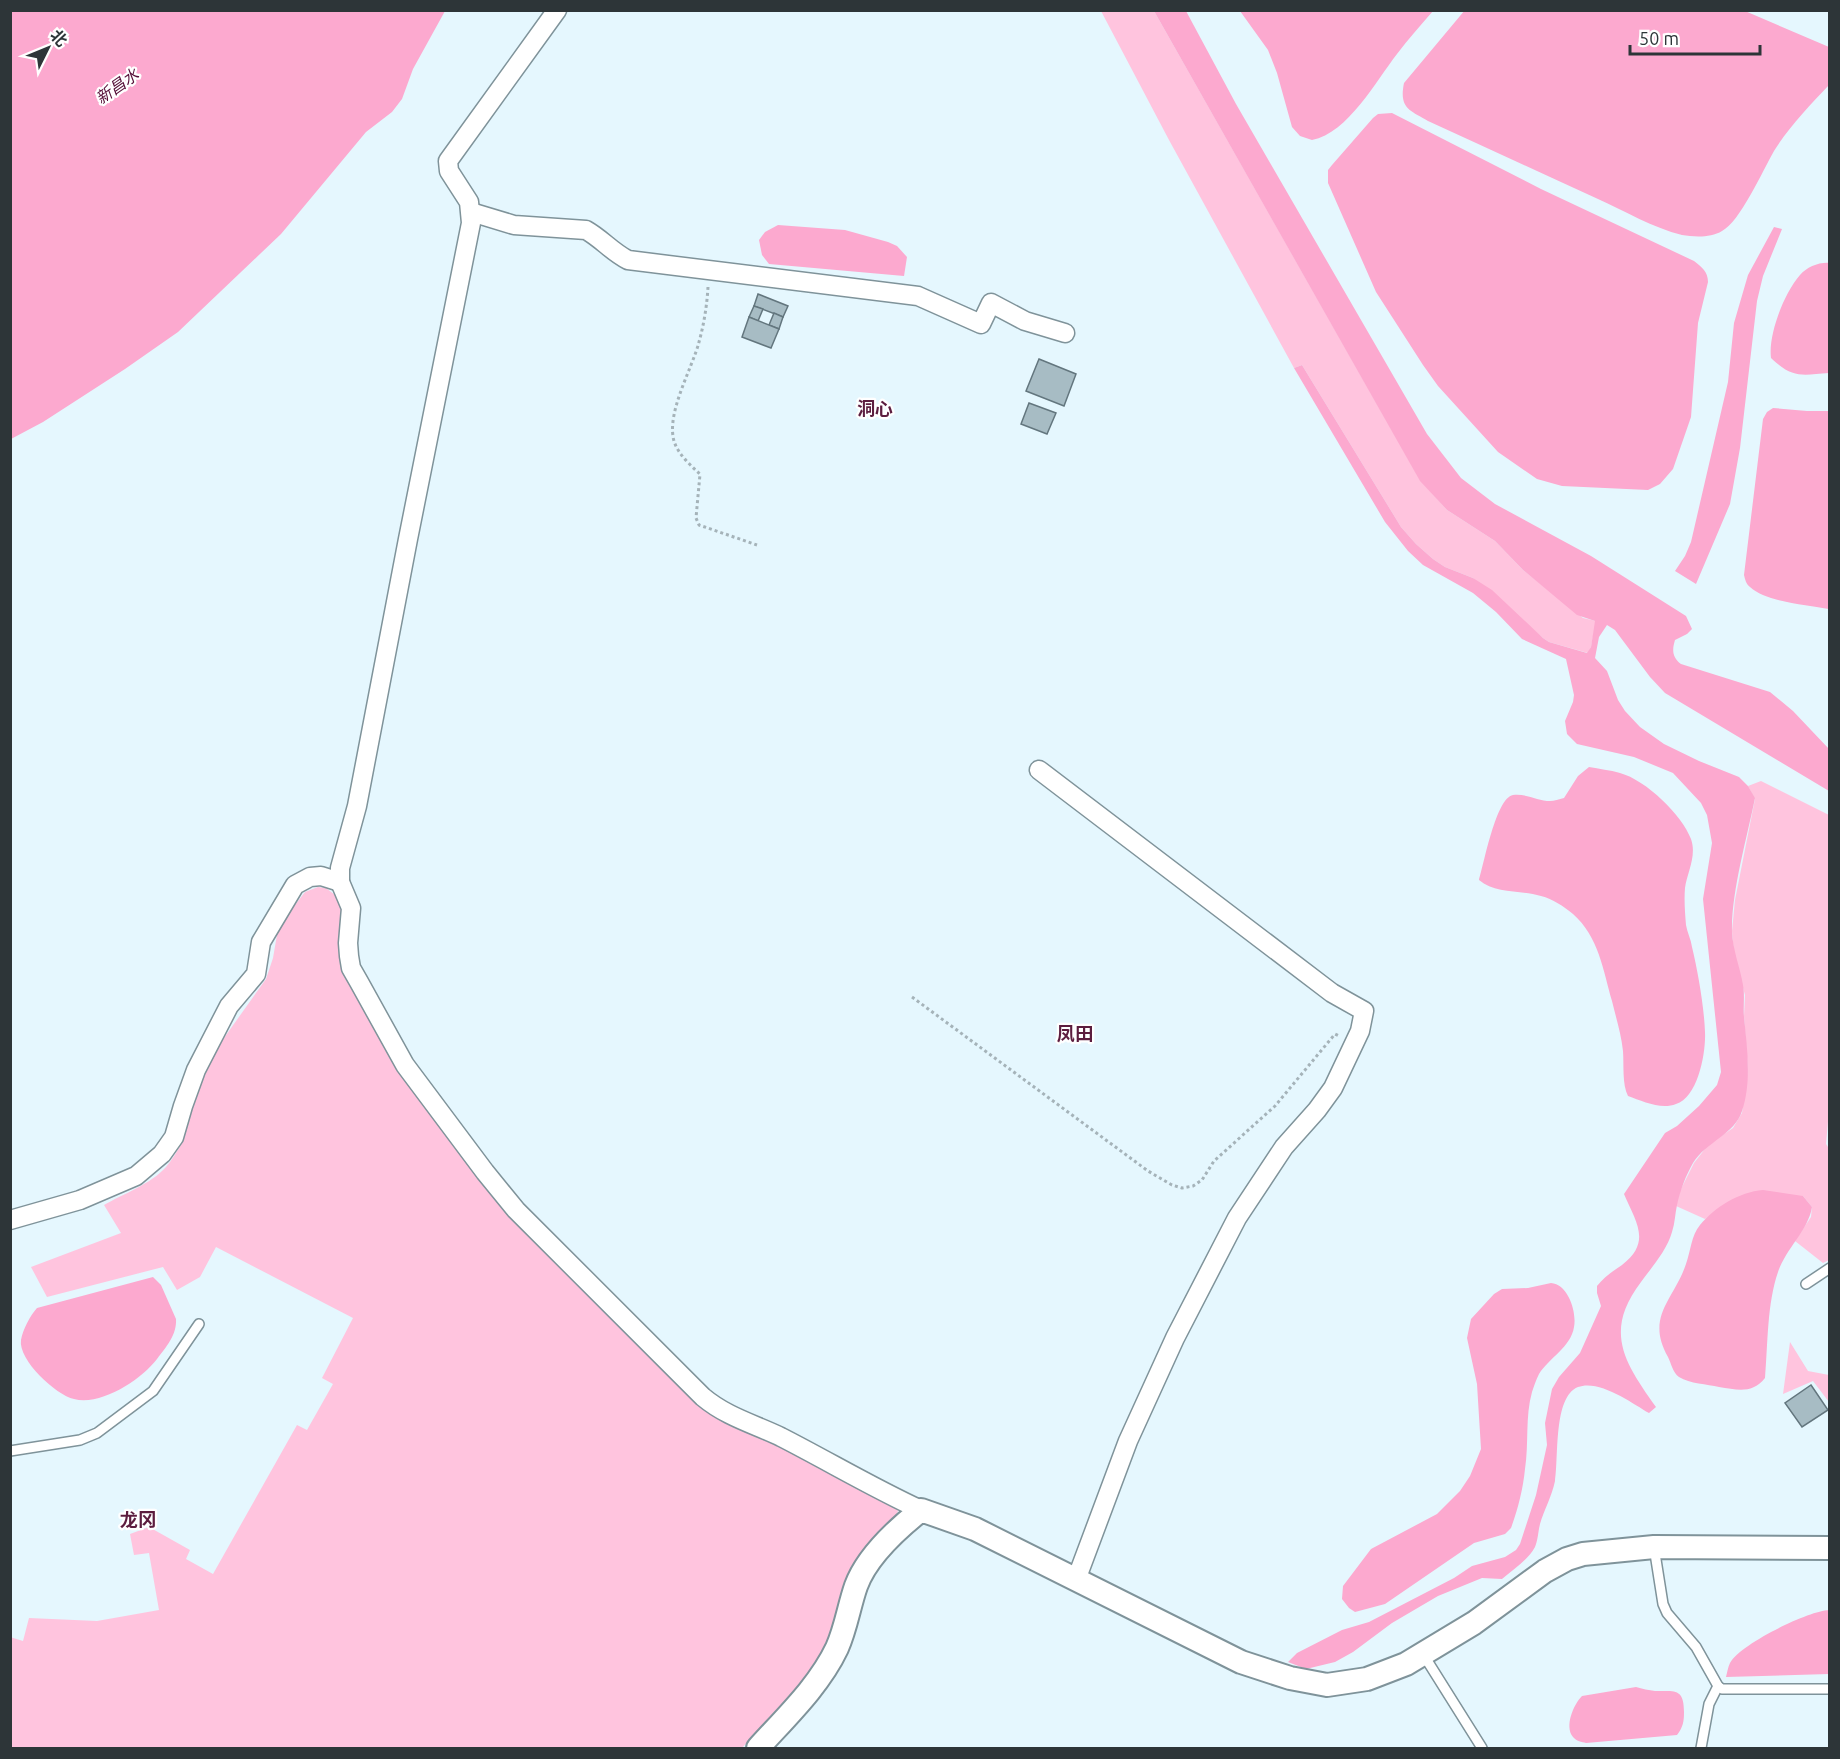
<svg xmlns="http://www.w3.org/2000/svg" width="1840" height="1759" viewBox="0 0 1840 1759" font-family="Ubuntu,'Noto Sans SC',sans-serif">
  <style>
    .green { fill: #ffc4de }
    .water { fill: #fca9cf }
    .building { fill: #a7bcc4; stroke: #63767e; stroke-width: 1.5 }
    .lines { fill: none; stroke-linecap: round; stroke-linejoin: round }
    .service-casing { stroke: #7f939a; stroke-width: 12 }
    .minor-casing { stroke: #7f939a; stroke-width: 21 }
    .tertiary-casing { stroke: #7f939a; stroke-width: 26 }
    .path { stroke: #a5b3b9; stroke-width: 3; stroke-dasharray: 3 3; stroke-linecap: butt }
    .service { stroke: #fff; stroke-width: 9 }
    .minor { stroke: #fff; stroke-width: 18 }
    .tertiary { stroke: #fff; stroke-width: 22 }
    .labels { text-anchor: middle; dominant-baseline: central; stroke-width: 4.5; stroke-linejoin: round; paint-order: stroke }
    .water-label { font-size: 16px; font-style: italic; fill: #540d36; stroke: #fff }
    .quarter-label { font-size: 18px; font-weight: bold; fill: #5c1d3f; stroke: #fff }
  </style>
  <rect width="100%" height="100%" fill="#e5f7fe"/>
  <g class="green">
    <polygon points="1101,11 1154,11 1420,480 1447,510 1495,541 1523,570 1583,618 1596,621 1591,647 1588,653 1549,642 1543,638 1473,578 1445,567 1433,559 1416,544 1401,527 1302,365 1294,368 1169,140"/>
    <polygon points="1761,781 1829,815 1830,1099 1826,1144 1830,1150 1829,1260 1823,1263 1795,1241 1811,1217 1812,1207 1803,1196 1721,1207 1705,1219 1676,1206 1680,1191 1694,1163 1708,1145 1733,1128 1742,1113 1748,1070 1744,1016 1745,995 1734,955 1732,931 1735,900 1755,799 1748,786"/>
    <path d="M318,887l8,1 13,10 6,12 -2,48 105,176 270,282 177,89 3,6 -3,7 -68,128 -15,24 -70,78h-731l-1,-111 13,4 6,-23 68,3 62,-11 -10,-57 -15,2 -4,-21 19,-7 41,23 -4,9 27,15 84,-149 10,5 26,-46 -11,-6 31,-60 -137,-71 -16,30 -23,13 -14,-23 -116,30 -16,-30 90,-34 -17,-28c19,-11 47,-21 62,-38 6,-7 11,-16 16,-24l16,-63 6,-14 62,-87 7,-21 5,-29 3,-6 24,-31z"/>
    <polygon points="1790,1342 1808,1371 1829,1375 1829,1402 1813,1381 1783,1394"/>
  </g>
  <g class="water">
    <polygon points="11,10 445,10 445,11 413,69 402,99 392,112 366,132 281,234 178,332 125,369 43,422 11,439"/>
    <path d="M1465,10l280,1 84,36v38c-19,20 -40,42 -55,66 -11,19 -34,71 -52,80 -11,7 -28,6 -40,4 -29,-7 -57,-24 -84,-36 -57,-26 -113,-52 -170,-78 -19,-11 -29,-13 -24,-38z"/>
    <path d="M1154,11h32l50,93 191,330 34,44 34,26 96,52 95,60 6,13 -5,5 -12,6c-3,10 -3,17 6,24l89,28 23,19 36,38v42l-164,-98 -15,-16 -35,-47 -8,-5 -8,12 -4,21 12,13 11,29 7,11 15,16 24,17 35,17 40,16 9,9 7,12c-8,40 -24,95 -23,134 1,19 8,35 11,53 2,11 0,21 1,32 3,30 8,64 -2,94 -7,23 -36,31 -49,52 -7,12 -13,28 -16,42 -2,9 -2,18 -5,27 -5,18 -20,35 -31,50 -38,50 -16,81 15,125l-7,6c-17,-10 -50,-34 -71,-26 -25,10 -19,71 -23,94 -3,15 -11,29 -15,43 -2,8 -2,16 -5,23 -7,13 -21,22 -33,32l-20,-1 -44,18 -46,27 -39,29 -18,10 -29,7 -18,-7 9,-9 45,-23 27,-8 85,-44 18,-12 33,-9 11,-7 4,-6 16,-49 11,-50 -2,-22 7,-34 7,-12 21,-24 21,-47 -4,-13v-7c7,-9 16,-15 25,-21 30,-23 14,-43 2,-71l41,-61 12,-7 22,-20 18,-21 4,-13 -18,-173 9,-56 -5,-28 -6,-12 -28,-30 -39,-16 -57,-13 -10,-10 -2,-13 8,-19 1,-7 -8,-36 -44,-20 -26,-27 -23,-19 -50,-28 -15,-14 -23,-29 -91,-154 8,-3 99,162 15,17 17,15 12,8 28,11 19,12 51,48 6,4 38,11 4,-6 4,-26 -18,-6 -54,-45 -28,-29 -48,-31 -27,-29z"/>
    <path d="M1240,11h193c-12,14 -25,28 -36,43 -21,27 -49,79 -85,86l-12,-4 -8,-9 -15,-54 -9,-23z"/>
    <path d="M1392,113l149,76 153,72c8,6 14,11 14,21l-10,41 -7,94 -18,52 -13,15 -12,6 -86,-4 -25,-7 -39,-27 -60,-66 -15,-21 -47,-73 -48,-109v-13l4,-5 41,-47 5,-4z"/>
    <polygon points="778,225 845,230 888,242 897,246 907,257 904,276 769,264 762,255 759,240 765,232"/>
    <polygon points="1774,227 1782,229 1763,276 1757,301 1740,448 1730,504 1696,584 1675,571 1685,556 1691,542 1728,382 1734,323 1748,275"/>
    <path d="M1830,263l-1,110c-27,2 -36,6 -58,-15 -3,-23 13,-65 29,-83 7,-8 19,-13 30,-12z"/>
    <path d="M1773,408l34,3h22v198c-21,-4 -63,-7 -79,-22 -4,-3 -5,-8 -6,-12l19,-156 4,-7z"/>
    <path d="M1589,767c10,2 21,3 31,6 26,7 62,42 71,66 6,17 -4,34 -6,49 -1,12 0,25 1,37 1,7 5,14 6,22 6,25 12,59 13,85 1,21 -7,65 -29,72 -15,6 -34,-3 -48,-8 -6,-12 -4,-31 -5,-45 -2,-18 -7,-33 -11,-50 -9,-31 -13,-64 -39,-87 -10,-8 -20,-15 -32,-18 -20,-6 -46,-2 -62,-16 5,-16 17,-82 34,-85 12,-2 25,6 37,6 4,0 9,-2 14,-3l14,-22z"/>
    <path d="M1763,1190l40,6 9,11c-4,24 -26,41 -34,65 -11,32 -10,71 -13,106 -13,16 -27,12 -46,9 -12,-3 -29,-3 -40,-10 -6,-4 -8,-14 -11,-20 -23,-41 6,-57 18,-93 5,-14 5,-28 14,-39 15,-18 39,-33 63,-35z"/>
    <path d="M153,1277l8,8 15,34c1,16 -10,28 -19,40 -16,21 -56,47 -83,40 -18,-4 -56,-39 -53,-59 2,-11 9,-24 16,-32z"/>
    <path d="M1551,1283c17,1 26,29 23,44 -3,20 -25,31 -35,47 -3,6 -5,12 -7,18 -7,25 -3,52 -7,77 -2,20 -7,40 -14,59l-6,6 -31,9 -89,61 -30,8 -6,-4 -7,-9 1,-13 28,-37 66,-35 23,-23 10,-15 11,-27 -4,-65 -10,-46 4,-19 23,-25 8,-5 26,-1z"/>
    <path d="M1829,1610v64l-103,3c1,-4 2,-10 4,-14 10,-19 78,-52 99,-53z"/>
    <path d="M1636,1687c6,2 13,3 19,4 20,0 29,-3 29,21 0,10 -1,15 -7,23l-91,8c-4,-1 -10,-2 -13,-6 -9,-11 1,-33 9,-41z"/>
  </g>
  <g class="building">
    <polygon points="758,294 788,306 783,317 754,306"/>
    <polygon points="754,306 763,309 758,321 749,317"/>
    <polygon points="774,313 783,317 779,329 769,325"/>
    <polygon points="749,317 779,329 771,348 742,337"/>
    <polygon points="1039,359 1076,374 1064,406 1026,391"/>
    <polygon points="1029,403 1056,413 1047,434 1021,424"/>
    <polygon points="1811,1385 1828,1410 1802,1427 1785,1403"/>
  </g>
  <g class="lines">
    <defs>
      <g id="service">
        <polyline points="1806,1284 1830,1268"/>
        <polyline points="10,1451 80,1440 97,1433 153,1391 199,1324"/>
        <polyline points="1654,1547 1663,1604 1667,1613 1696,1647 1718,1686 1722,1689 1830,1689"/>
        <polyline points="1423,1654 1482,1748"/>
        <polyline points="1701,1748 1709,1704 1718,1686"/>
      </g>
      <g id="minor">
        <path d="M557,10l-109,151 1,10 20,31 2,21 -63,316 -51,267 -17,62v14l11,26 -3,35 1,13 2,12 8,14 46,83 80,107 31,38 187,187c24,20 51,27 78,40 47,24 92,51 140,73"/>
        <path d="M471,212l43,13 72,5c16,9 26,22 42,30l290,36 63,28 10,-21 34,18 40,12"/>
        <polyline points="1039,770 1332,993 1364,1011 1360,1031 1333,1088 1317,1110 1284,1147 1237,1218 1175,1338 1128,1441 1076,1580"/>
        <polyline points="10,1220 80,1200 136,1176 162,1154 174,1137 183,1106 196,1070 229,1006 256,974 261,942 295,885 310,877 321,876 340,882"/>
      </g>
      <path id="tertiary" d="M758,1748c28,-31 61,-62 79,-100 9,-20 12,-42 19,-62 11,-30 41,-57 65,-76l54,19 266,133 49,16 37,7 40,-6 39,-15 68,-41 71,-52 22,-12 16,-5 71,-7 176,1"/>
    </defs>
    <use href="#service" class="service-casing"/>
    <use href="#minor" class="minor-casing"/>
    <use href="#tertiary" class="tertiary-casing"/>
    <g class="path">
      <path d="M708,287c-1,18 -4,37 -9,55 -7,27 -33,71 -25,99 4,13 16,24 26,33l-4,44 3,7 58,20"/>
      <polyline points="912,997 1148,1171 1172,1185 1182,1188 1193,1186 1202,1180 1214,1161 1275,1106 1335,1034 1339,1036"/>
    </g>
    <use href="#service" class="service"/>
    <use href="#minor" class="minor"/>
    <use href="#tertiary" class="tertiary"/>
  </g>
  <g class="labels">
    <g class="water-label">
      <text transform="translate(117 86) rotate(-35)">新昌水</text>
    </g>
    <g class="quarter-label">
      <text x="875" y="408">洞心</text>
      <text x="1075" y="1033">凤田</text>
      <text x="138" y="1519">龙冈</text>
    </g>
  </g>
  <rect width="1840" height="1759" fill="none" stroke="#2d3538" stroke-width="24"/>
  <g transform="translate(48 48) rotate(47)" stroke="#ffffff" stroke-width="4.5" paint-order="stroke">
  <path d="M0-4.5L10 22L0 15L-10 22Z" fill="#2d3538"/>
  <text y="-9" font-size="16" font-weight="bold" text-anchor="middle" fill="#2d3538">北</text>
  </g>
  <path d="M1630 45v9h130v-9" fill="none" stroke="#2d3538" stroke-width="3"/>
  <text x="1639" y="45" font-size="18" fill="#2d3538" stroke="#ffffff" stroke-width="4.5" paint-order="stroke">50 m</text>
</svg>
